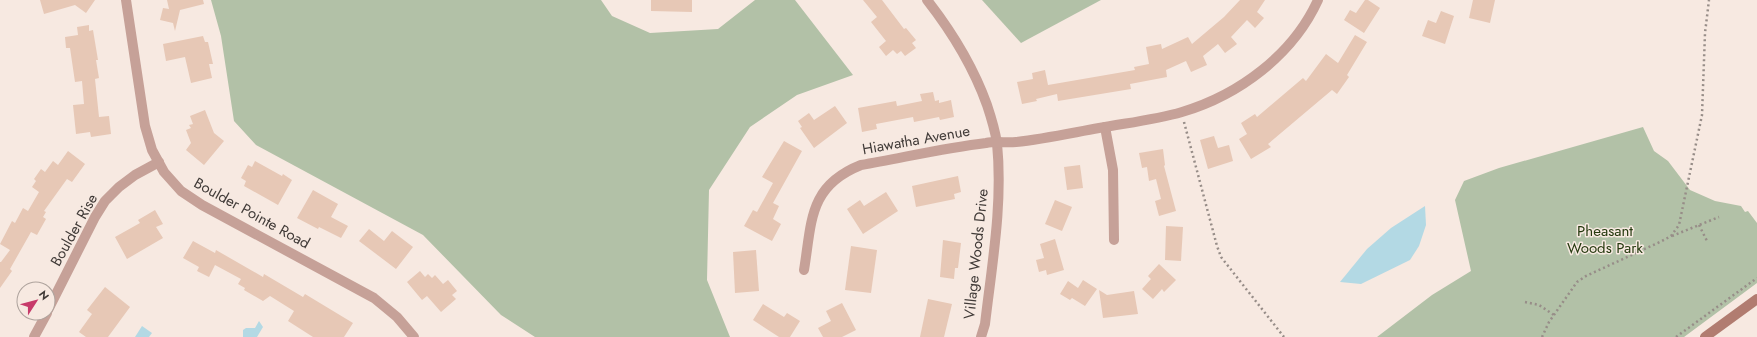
<svg xmlns="http://www.w3.org/2000/svg" width="1757" height="337" viewBox="0 0 1757 337" font-family="Jost,sans-serif">
  <style>
    .green { fill: #b2c1a7 }
    .water { fill: #b3d9e4 }
    .building { fill: #e7c8b6 }
    .lines { fill: none; stroke-linecap: round; stroke-linejoin: round }
    .path { stroke: #978d88; stroke-width: 2.5; stroke-dasharray: 2 3; stroke-linecap: butt }
    .minor { stroke: #c6a198; stroke-width: 10 }
    .secondary { stroke: #b17c70; stroke-width: 10 }
    .labels { text-anchor: middle; dominant-baseline: central; stroke-width: 3; stroke-linejoin: round; paint-order: stroke }
    .street-label { font-size: 15px; fill: #413b38; stroke: #f7e9e1 }
    .park-label { font-size: 15px; fill: #24390e; stroke: #f7e9e1 }
  </style>
  <rect width="100%" height="100%" fill="#f7e9e1"/>
  <g class="green">
    <polygon points="211,0 601,0 612,16 650,33 718,29 755,0 795,0 853,75 797,95 750,127 709,190 707,280 730,337 535,337 501,315 423,235 256,145 234,121 221,36"/>
    <polygon points="982,0 1101,0 1021,43"/>
    <polygon points="1643,127 1654,151 1668,161 1690,190 1715,201 1741,206 1745,212 1748,211 1757,223 1757,283 1684,337 1377,337 1432,295 1471,271 1455,200 1464,181 1499,168"/>
  </g>
  <g class="water">
    <polygon points="1425,206 1426,225 1419,246 1410,260 1361,284 1340,282 1367,249 1391,228"/>
    <polygon points="259,321 263,327 257,337 243,337 243,330 246,328 255,328"/>
    <polygon points="142,326 152,333 149,337 135,337"/>
  </g>
  <g class="building">
    <polygon points="40,0 95,0 86,13 75,5 44,14"/>
    <polygon points="167,0 203,0 204,4 180,10 175,31 173,23 160,20 163,8 169,9"/>
    <polygon points="651,0 692,0 692,12 651,11"/>
    <polygon points="863,0 882,0 904,29 906,28 916,40 912,43 916,48 905,56 901,51 897,54 893,50 886,56 879,47 886,41 871,22 877,17"/>
    <polygon points="1240,0 1265,0 1257,12 1264,18 1255,28 1247,20 1231,37 1237,44 1225,53 1218,44 1203,56 1207,65 1191,72 1186,61 1166,70 1167,77 1130,84 1131,89 1058,101 1057,94 1036,99 1037,101 1022,104 1017,82 1033,79 1032,73 1045,70 1048,85 1135,70 1134,67 1149,64 1146,47 1161,44 1162,49 1188,37 1192,44 1224,17"/>
    <polygon points="1365,0 1368,0 1380,8 1364,33 1344,20 1350,10 1356,13"/>
    <polygon points="1473,0 1495,0 1490,23 1469,18"/>
    <polygon points="1441,11 1454,16 1445,44 1422,36 1428,20 1436,23"/>
    <polygon points="89,25 89,31 93,30 98,60 96,60 99,78 95,79 99,117 109,116 111,134 91,137 90,132 76,134 73,105 84,104 82,81 75,82 70,48 66,48 65,37 78,35 77,27"/>
    <polygon points="1355,35 1367,42 1347,75 1349,77 1337,94 1332,90 1268,144 1271,147 1251,159 1239,139 1247,134 1241,123 1255,114 1257,117 1303,78 1306,81 1326,54 1338,63"/>
    <polygon points="203,36 205,42 208,42 213,64 209,64 212,78 191,83 185,57 166,61 163,44"/>
    <polygon points="933,92 935,101 939,100 939,103 951,100 954,117 940,120 939,117 914,122 913,117 876,124 877,129 862,132 858,108 896,101 897,106 922,101 920,94"/>
    <polygon points="835,106 847,123 814,148 800,128 802,127 798,121 809,113 814,120"/>
    <polygon points="205,110 214,133 224,141 204,165 186,150 191,143 186,130 191,128 189,125 193,124 190,116"/>
    <polygon points="1214,136 1218,148 1229,145 1233,161 1208,169 1200,140"/>
    <polygon points="784,141 802,151 773,203 779,206 773,219 781,224 772,241 744,226 753,210 757,212 773,183 762,177"/>
    <polygon points="1163,149 1165,165 1164,166 1176,211 1159,216 1155,201 1161,199 1156,179 1149,181 1147,167 1142,168 1139,153"/>
    <polygon points="68,151 85,164 72,182 67,179 44,211 46,212 43,217 46,219 37,235 31,232 10,269 12,271 0,288 0,262 1,262 10,250 0,244 12,221 15,223 23,208 28,211 39,192 32,187 36,181 34,179 41,169 45,172 53,161 58,165"/>
    <polygon points="255,161 282,176 283,174 292,180 278,205 244,186 246,181 241,178 248,165 252,167"/>
    <polygon points="1080,165 1083,188 1067,190 1064,167"/>
    <polygon points="958,176 961,192 954,194 955,199 916,207 912,186"/>
    <polygon points="313,190 338,204 331,217 348,226 341,238 319,227 318,229 297,218"/>
    <polygon points="886,192 898,211 863,234 847,209 860,200 864,206"/>
    <polygon points="1055,200 1072,207 1062,231 1045,224"/>
    <polygon points="155,210 163,224 156,227 163,238 127,259 115,237 140,223 138,220"/>
    <polygon points="1166,226 1183,227 1181,261 1165,260"/>
    <polygon points="369,229 384,241 392,231 413,247 396,269 359,241"/>
    <polygon points="1055,239 1064,270 1047,275 1046,270 1039,272 1036,260 1044,258 1040,244"/>
    <polygon points="943,240 961,243 958,268 955,268 954,279 940,277"/>
    <polygon points="193,241 215,253 216,250 263,277 264,274 303,297 305,294 353,323 344,337 313,337 288,321 294,311 270,296 263,301 244,290 245,288 238,284 241,279 215,265 209,277 197,271 199,267 183,258"/>
    <polygon points="851,246 877,250 871,293 845,290"/>
    <polygon points="756,250 759,291 735,293 733,252"/>
    <polygon points="1159,264 1176,280 1164,292 1162,289 1153,299 1142,289 1151,279 1148,276"/>
    <polygon points="420,271 425,277 428,274 432,278 435,275 443,284 448,280 457,291 452,295 456,299 441,312 427,296 422,300 407,282"/>
    <polygon points="1083,280 1097,289 1085,306 1072,298 1070,300 1060,294 1068,281 1078,288"/>
    <polygon points="105,287 130,307 108,337 86,337 79,332 92,314 87,310"/>
    <polygon points="1099,290 1107,295 1134,291 1138,314 1103,318"/>
    <polygon points="928,299 952,304 944,337 920,337"/>
    <polygon points="842,303 856,330 842,337 823,337 818,328 831,321 826,311"/>
    <polygon points="763,304 784,317 787,313 800,321 790,337 779,337 753,320"/>
  </g>
  <g class="lines">
    <g class="path">
      <polyline points="1184,122 1217,246 1221,257 1284,337"/>
      <polyline points="1699,225 1707,241"/>
      <polyline points="1672,236 1719,217"/>
      <polyline points="1525,302 1539,305 1554,315"/>
      <polyline points="1542,337 1549,322 1577,282 1586,276 1662,241 1671,236 1679,225 1702,115 1705,33 1709,0"/>
      <polyline points="1676,337 1757,278"/>
    </g>
    <g class="minor">
      <polyline points="126,0 145,126 152,150 164,172 181,191 202,205 374,298 397,317 414,337"/>
      <path d="M927,0c25,32 46,66 60,105 4,12 8,25 10,38 6,61 -5,121 -12,181l-4,13"/>
      <polyline points="1105,127 1113,170 1114,240"/>
      <path d="M804,270c8,-48 4,-84 57,-105 41,-7 83,-17 125,-22 10,-2 20,0 30,-1 28,-3 55,-9 83,-14 27,-5 56,-8 83,-16 57,-17 111,-57 136,-112"/>
      <polyline points="48,310 95,217 105,201 119,187 135,175 159,162"/>
      <polyline points="34,337 47,313"/>
    </g>
    <polyline class="secondary" points="1705,337 1757,299"/>
  </g>
  <g class="labels">
    <g class="street-label">
      <text transform="translate(916 140) rotate(-10)">Hiawatha Avenue</text>
      <text transform="translate(252 213) rotate(29)">Boulder Pointe Road</text>
      <text transform="translate(74 230) rotate(-61)">Boulder Rise</text>
      <text transform="translate(976 254) rotate(-84)">Village Woods Drive</text>
    </g>
    <g class="park-label">
      <text x="1605" y="231">Pheasant<tspan x="1605" dy="17">Woods Park</tspan></text>
    </g>
  </g>
  <g transform="translate(36 301) rotate(54)"><circle r="19" fill="#f7e9e1" stroke="#aea39d"/>
  <path d="M0-3L7 15L0 10L-7 15Z" fill="#c73a6a"/>
  <text y="-6" font-size="11" font-weight="bold" text-anchor="middle" fill="#413b38">N</text>
  </g>
</svg>
